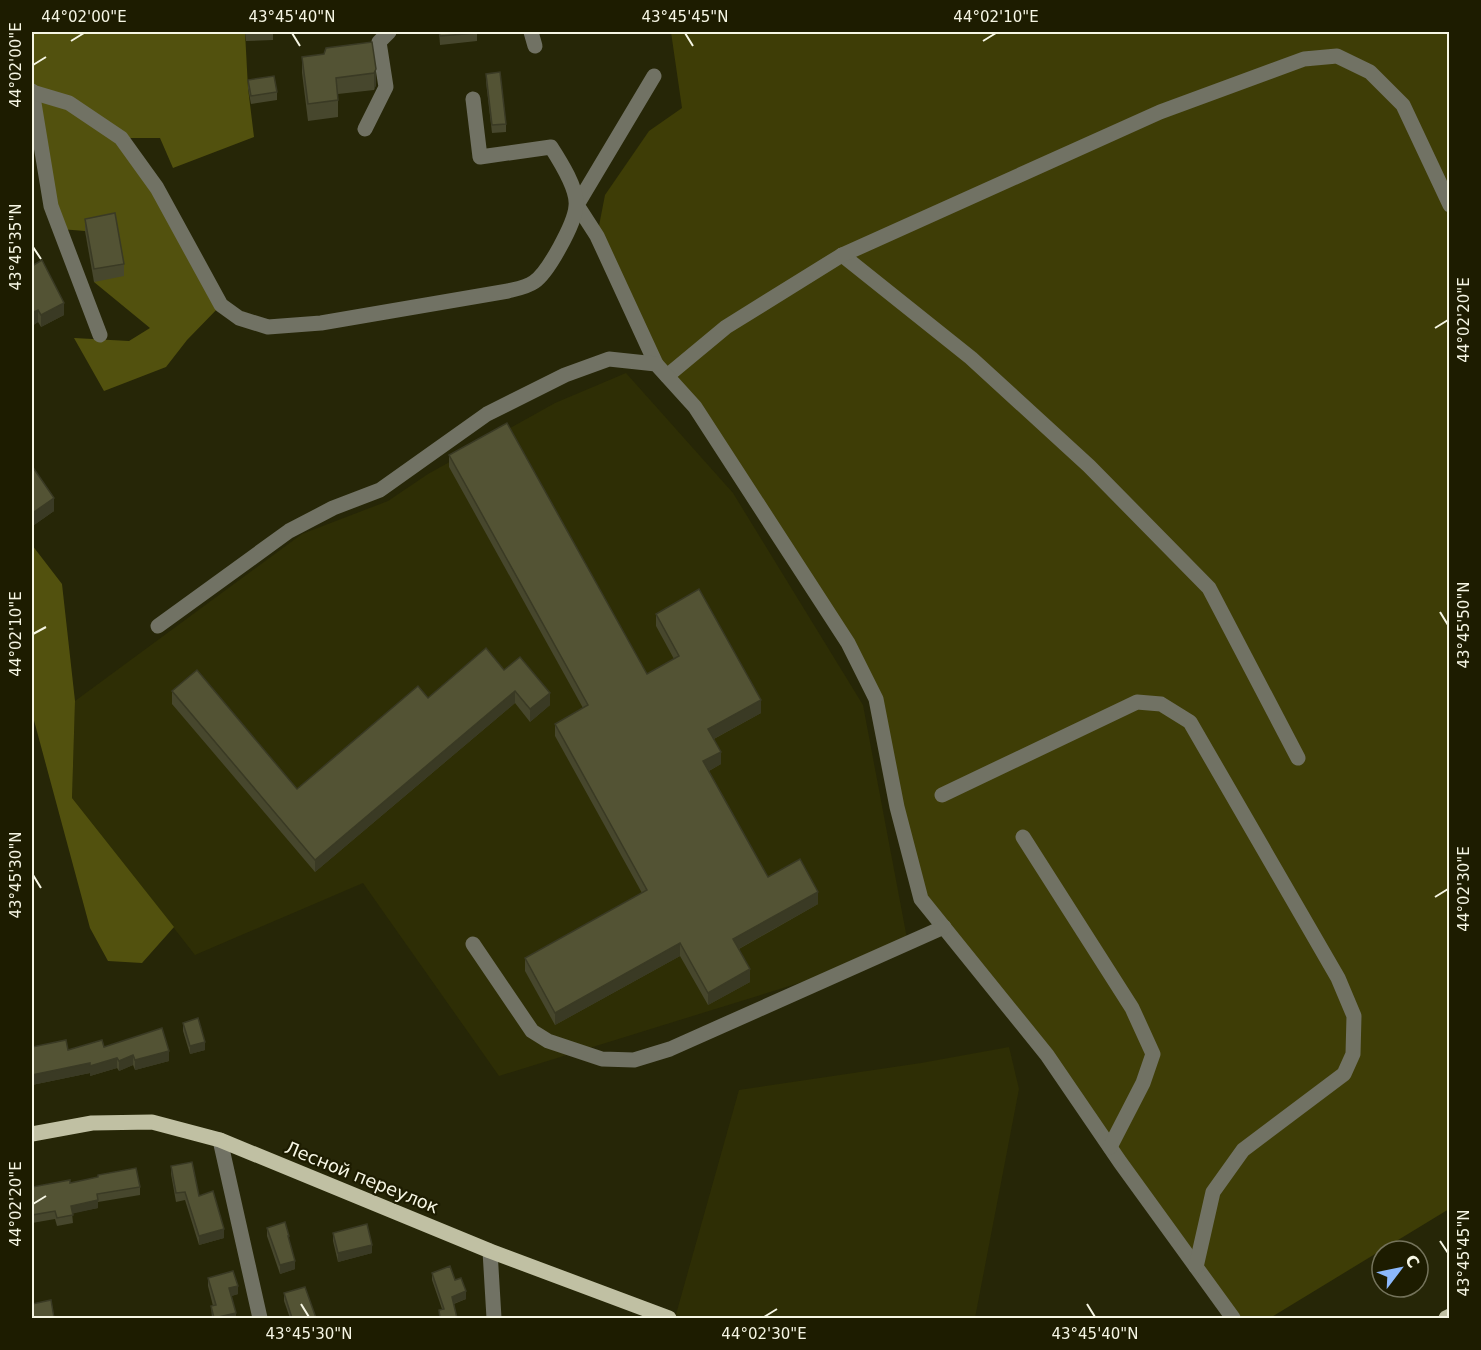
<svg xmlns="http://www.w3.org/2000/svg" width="1481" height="1350" viewBox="0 0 1481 1350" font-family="'DejaVu Sans',sans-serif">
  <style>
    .built { fill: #2e2e05 }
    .green { fill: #3e3d06 }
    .forest { fill: #52510e }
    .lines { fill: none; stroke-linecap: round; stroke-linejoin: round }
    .minor { stroke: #717264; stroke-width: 15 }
    .major { stroke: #c0c0a3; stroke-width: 15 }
    .wall { fill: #47472d }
    .shaded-wall { fill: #3a3a24 }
    .building { fill: #535334; stroke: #3a3a24; stroke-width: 1.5 }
    .ticks { fill: none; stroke: #f6f6e4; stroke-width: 2 }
    .labels { text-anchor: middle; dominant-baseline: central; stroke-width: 4.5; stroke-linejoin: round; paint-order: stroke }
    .street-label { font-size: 18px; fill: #f6f6e4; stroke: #1d1c00 }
    .neatline { fill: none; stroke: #f6f6e4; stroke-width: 2 }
    .ticks-label { font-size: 15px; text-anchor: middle; fill: #f6f6e4 }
  </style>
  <rect width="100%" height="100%" fill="#262607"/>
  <g class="built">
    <polygon points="626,373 733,493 863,705 909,949 499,1076 363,883 195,955 72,798 75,701 302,534 388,501 428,474 555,403"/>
    <polygon points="1009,1047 1019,1089 975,1318 675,1318 739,1090 921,1063"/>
  </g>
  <polygon class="green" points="671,32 1449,32 1449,1209 1270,1318 1233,1318 1120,1162 921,899 876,699 783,543 656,364 597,236 605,195 649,131 682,108"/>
  <g class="forest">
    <polygon points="32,32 245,32 248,88 254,137 173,168 160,138 122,138 221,305 187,340 166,367 104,391 74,338 129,341 150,328 94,282 115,226 85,231 60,229 32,91"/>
    <polygon points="32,545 62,584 75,701 72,798 174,927 142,963 108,961 90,928 32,713"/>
  </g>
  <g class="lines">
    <g class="minor">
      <polyline points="531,32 535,46"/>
      <polyline points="654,76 577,205 597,236 656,364"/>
      <polyline points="32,91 51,206 100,335"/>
      <path d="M32,92l37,11 52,35 36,50 64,117 18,13 29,9 53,-4 187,-32c8,-2 19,-4 26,-9 14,-9 41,-59 42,-76 2,-17 -16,-45 -25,-59l-71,10 -7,-58"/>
      <polyline points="365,129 386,87 379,42 389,32"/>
      <polyline points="842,255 971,358 1089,466 1209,588 1298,758"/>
      <polyline points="667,376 726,327 842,255 1160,112 1304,59 1337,56 1370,72 1403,105 1450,205"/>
      <polyline points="158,626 289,531 333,508 380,490 487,414 565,375 609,359 656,364 695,407 848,643 876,699 897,807 921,899 1047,1055 1120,1162 1233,1318"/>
      <polyline points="942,795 1137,702 1161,704 1190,722 1338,978 1354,1016 1353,1054 1344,1074 1243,1150 1213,1192 1196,1267"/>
      <polyline points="1023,837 1132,1008 1153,1054 1143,1083 1110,1147"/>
      <polyline points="473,944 532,1031 548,1041 602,1059 634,1060 670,1049 944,927"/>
      <polyline points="220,1140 260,1318"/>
      <polyline points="490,1251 494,1318"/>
    </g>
    <g class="major">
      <polyline points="32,1134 92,1123 152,1122 220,1140 490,1251 669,1318"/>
      <polyline points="1446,1318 1450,1316"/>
    </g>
  </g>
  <g class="wall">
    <polygon points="245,32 273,32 273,40 246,41"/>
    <polygon points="439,32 477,32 477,41 440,45"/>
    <polygon points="372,42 376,85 374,90 338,94 338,117 308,121 302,73 302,57 324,54"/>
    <polygon points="486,74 506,124 506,132 492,133 486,82"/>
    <polygon points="248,80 277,92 277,100 251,104 248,88"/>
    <polygon points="85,219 124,264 124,276 94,282 85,231"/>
    <polygon points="32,266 64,315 41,327 38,322 32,326"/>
    <polygon points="449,455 647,674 674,659 656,626 656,614 761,713 714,739 721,764 709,771 768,877 818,904 739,949 750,982 708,1005 680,956 555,1025 525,971 525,958 642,893 555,736 555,724 583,708 449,467"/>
    <polygon points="32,466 54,511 34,525 32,522"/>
    <polygon points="504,670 550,705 530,722 515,703 315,872 172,704 172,691 297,789 428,698"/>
    <polygon points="183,1023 205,1050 190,1054 183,1031"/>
    <polygon points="32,1047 68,1050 104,1047 169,1061 135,1070 133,1065 119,1071 117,1068 90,1076 90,1073 32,1085"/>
    <polygon points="171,1166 199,1196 224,1238 199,1245 185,1200 176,1202 171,1174"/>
    <polygon points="70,1183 140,1187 140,1195 98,1202 98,1208 72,1213 73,1223 57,1226 55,1219 32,1223 32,1187"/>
    <polygon points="267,1228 289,1241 295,1269 280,1274 267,1236"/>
    <polygon points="333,1233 372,1253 338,1262 333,1241"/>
    <polygon points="432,1273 455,1280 466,1299 454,1304 457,1318 439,1318 439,1310 442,1309 432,1280"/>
    <polygon points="208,1278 238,1294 231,1296 236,1318 212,1318 211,1306 213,1306 208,1286"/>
    <polygon points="284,1293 316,1318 290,1318 284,1301"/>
  </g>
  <g class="shaded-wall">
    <polygon points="376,69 376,85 374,90 374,73"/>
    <polygon points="64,303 64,315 41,327 41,315"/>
    <polygon points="38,310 38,322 32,326 32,313"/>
    <polygon points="54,498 54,511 34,525 34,512"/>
    <polygon points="515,691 515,703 315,872 315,860"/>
    <polygon points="550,693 550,705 530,722 530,709"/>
    <polygon points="761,700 761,713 708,742 708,729"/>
    <polygon points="721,752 721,764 703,774 703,761"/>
    <polygon points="818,892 818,904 733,952 733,939"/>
    <polygon points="680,943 680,956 555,1025 555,1013"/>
    <polygon points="750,969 750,982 708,1005 708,993"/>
    <polygon points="205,1042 205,1050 190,1054 190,1046"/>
    <polygon points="169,1051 169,1061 135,1070 135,1060"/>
    <polygon points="133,1055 133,1065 119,1071 119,1061"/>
    <polygon points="117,1058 117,1068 90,1076 90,1066"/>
    <polygon points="90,1063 90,1073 32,1085 32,1075"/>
    <polygon points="98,1200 98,1208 71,1214 71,1206"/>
    <polygon points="224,1229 224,1238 199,1245 199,1236"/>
    <polygon points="372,1245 372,1253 338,1262 338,1253"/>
    <polygon points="295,1261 295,1269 280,1274 280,1265"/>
    <polygon points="238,1286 238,1294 229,1297 229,1288"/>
    <polygon points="466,1291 466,1299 452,1304 452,1297"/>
    <polygon points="236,1313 236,1318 217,1318"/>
  </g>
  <g class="building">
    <polygon points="246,32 269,32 246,33"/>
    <polygon points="439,32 477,32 477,33 440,36"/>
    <polygon points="372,42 376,69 374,73 336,78 338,100 308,104 302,57 324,54 326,48"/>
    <polygon points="500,72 506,124 492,125 486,74"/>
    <polygon points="274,76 277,92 251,96 248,80"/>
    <polygon points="115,213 124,264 94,269 85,219"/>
    <polygon points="42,260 64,303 41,315 38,310 32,313 32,266"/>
    <polygon points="507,423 647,674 679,656 656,614 699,589 761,700 708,729 721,752 703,761 768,877 800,859 818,892 733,939 750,969 708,993 680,943 555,1013 525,958 647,890 555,724 588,705 449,455"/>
    <polygon points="32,466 54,498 34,512 32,509"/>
    <polygon points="486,648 504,670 520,657 550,693 530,709 515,691 315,860 172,691 197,670 297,789 418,686 428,698"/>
    <polygon points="198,1018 205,1042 190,1046 183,1023"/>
    <polygon points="162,1028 169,1051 135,1060 133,1055 119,1061 117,1058 90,1066 90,1063 32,1075 32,1047 66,1040 68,1050 102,1040 104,1047"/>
    <polygon points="192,1162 199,1196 213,1191 224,1229 199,1236 185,1192 176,1193 171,1166"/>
    <polygon points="136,1168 140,1187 97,1194 98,1200 71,1206 73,1215 57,1218 55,1211 32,1215 32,1187 70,1180 70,1183 98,1177 98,1175"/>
    <polygon points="285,1222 289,1236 288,1236 295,1261 280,1265 267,1228"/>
    <polygon points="367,1224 372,1245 338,1253 333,1233"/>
    <polygon points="450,1266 455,1280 461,1278 466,1291 452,1297 457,1318 440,1318 439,1310 444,1309 432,1273"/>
    <polygon points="233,1271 238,1286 229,1288 236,1313 214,1318 211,1306 216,1305 208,1278"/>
    <polygon points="305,1287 316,1318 292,1318 284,1293"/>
    <polygon points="51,1300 54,1318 32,1318 32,1304"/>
  </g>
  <path class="ticks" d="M292,33l8,13M685,33l8,13M71,41l13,-8M983,41l13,-8M33,65l13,-8M33,247l8,12M1435,328l13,-8M1440,612l8,13M33,634l13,-7M33,875l8,13M1435,897l13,-8M33,1204l13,-8M1440,1241l8,12M301,1304l8,13M1087,1304l8,13M764,1317l13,-8"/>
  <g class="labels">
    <g class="street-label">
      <text transform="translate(362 1177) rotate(22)">Лесной переулок</text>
    </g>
  </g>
  <rect width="1481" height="1350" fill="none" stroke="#1d1c00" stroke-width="66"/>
  <g transform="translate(1400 1269) rotate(58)"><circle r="28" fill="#1d1c00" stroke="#74735b" stroke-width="1.5"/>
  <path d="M0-4.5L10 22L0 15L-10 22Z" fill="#8cb9fc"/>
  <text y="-9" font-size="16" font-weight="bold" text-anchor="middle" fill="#f6f6e4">С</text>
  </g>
  <rect x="33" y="33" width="1415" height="1284" class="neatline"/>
  <g class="ticks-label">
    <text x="84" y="22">44°02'00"E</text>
    <text x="292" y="22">43°45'40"N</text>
    <text x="685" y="22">43°45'45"N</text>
    <text x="996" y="22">44°02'10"E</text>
    <text transform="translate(16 65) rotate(-90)" y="5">44°02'00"E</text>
    <text transform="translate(16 247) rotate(-90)" y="5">43°45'35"N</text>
    <text transform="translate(1464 320) rotate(-90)" y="5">44°02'20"E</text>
    <text transform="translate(1464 625) rotate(-90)" y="5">43°45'50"N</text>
    <text transform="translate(16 634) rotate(-90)" y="5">44°02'10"E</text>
    <text transform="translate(16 875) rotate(-90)" y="5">43°45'30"N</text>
    <text transform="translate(1464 889) rotate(-90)" y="5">44°02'30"E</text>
    <text transform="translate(16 1204) rotate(-90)" y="5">44°02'20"E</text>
    <text transform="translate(1464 1253) rotate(-90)" y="5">43°45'45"N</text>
    <text x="309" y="1339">43°45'30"N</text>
    <text x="764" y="1339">44°02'30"E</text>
    <text x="1095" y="1339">43°45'40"N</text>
  </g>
</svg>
